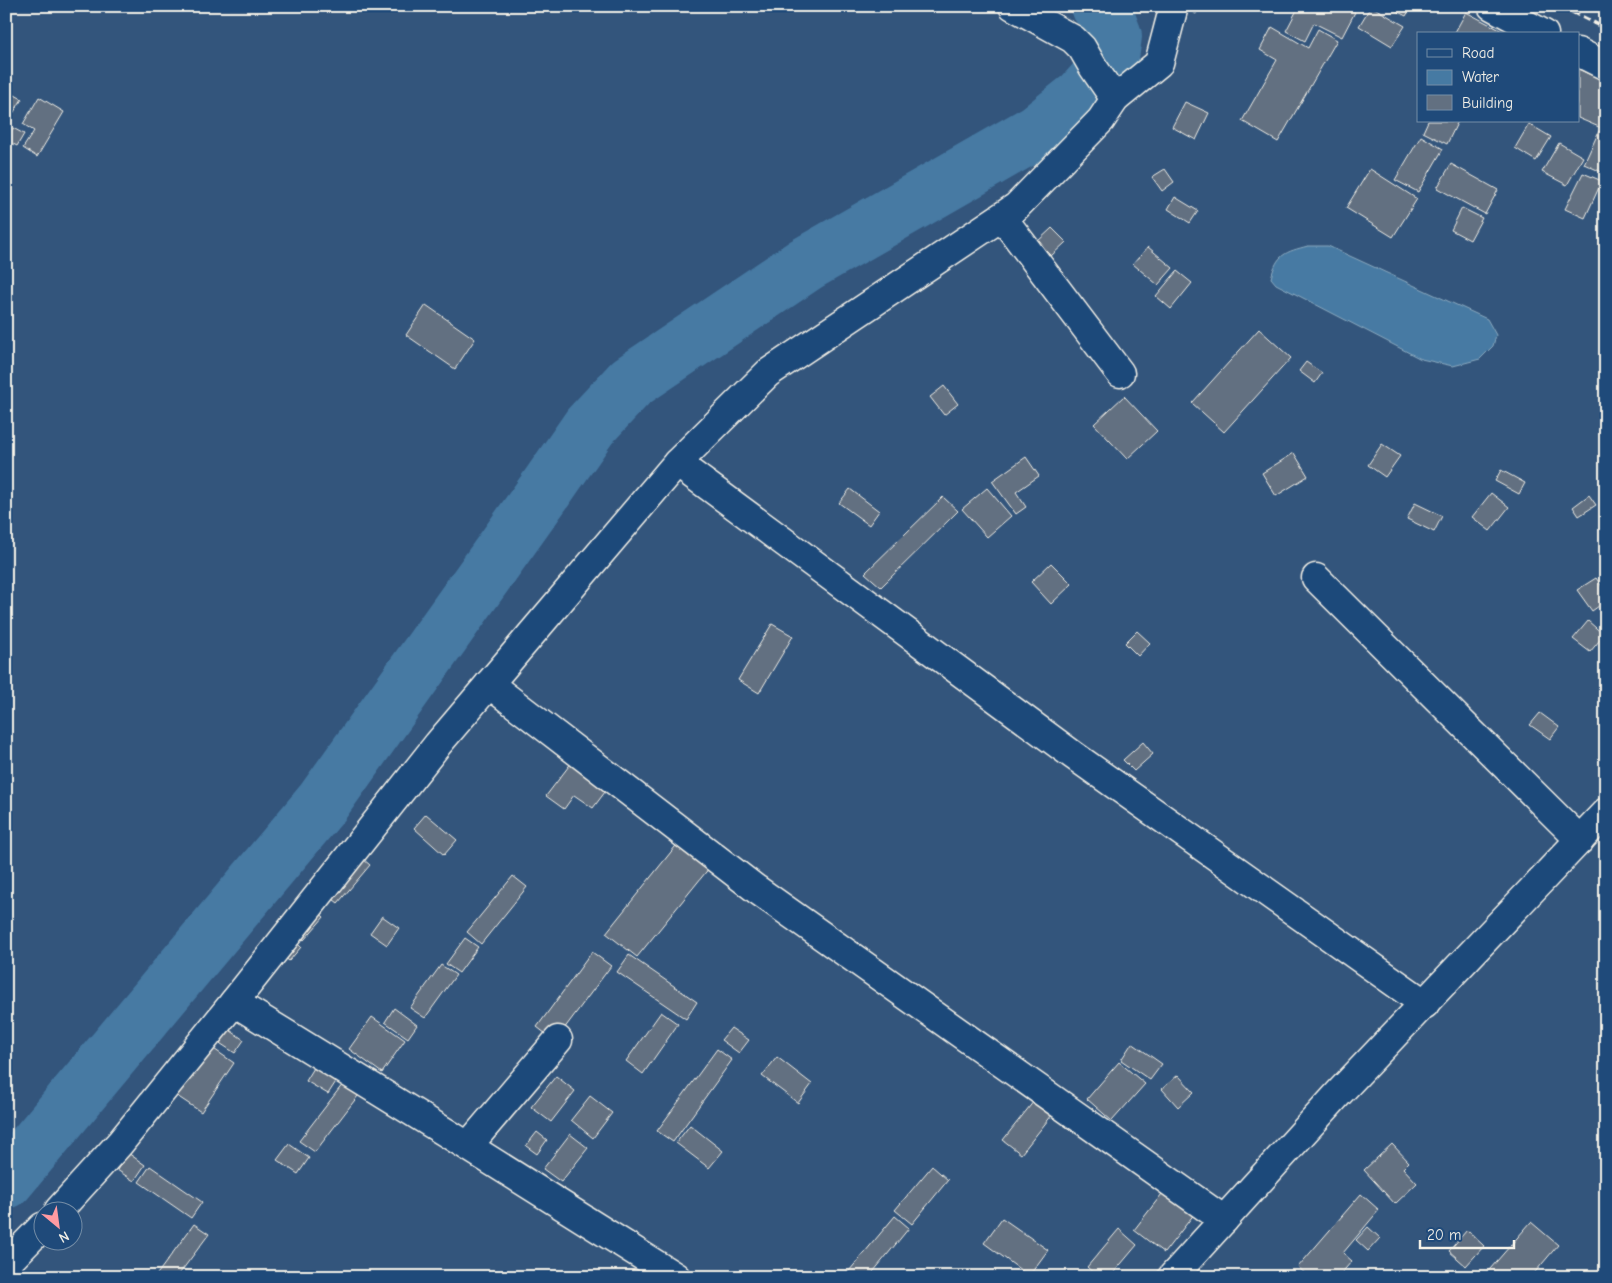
<svg xmlns="http://www.w3.org/2000/svg" width="1612" height="1283" viewBox="0 0 1612 1283" font-family="'Comic Neue',sans-serif">
  <style>
    .water { fill: #467aa3; stroke: #8caabf }
    .lines { fill: none; stroke-linecap: round; stroke-linejoin: round }
    .river { stroke: #467aa3; stroke-width: 56 }
    .building { fill: #627081; stroke: #f4f1e8 }
    .minor-casing { stroke: #f4f1e8; stroke-width: 31 }
    .minor { stroke: #1f4a7a; stroke-width: 28 }
    .rail { stroke: #f4f1e8; stroke-width: 4; stroke-dasharray: 8 4; stroke-linecap: butt }
  </style>
  <rect width="100%" height="100%" fill="#33557c"/>
  <filter id="ink" filterUnits="userSpaceOnUse"><feTurbulence type="fractalNoise" baseFrequency=".02" numOctaves="2"/><feDisplacementMap in="SourceGraphic" scale="10" xChannelSelector="R" yChannelSelector="G"/><feConvolveMatrix kernelMatrix="1 2 1 2 8 2 1 2 1" color-interpolation-filters="sRGB"/></filter>
  <g filter="url(#ink)">
    <path class="water" d="M1308,246h20l159,73 9,16 -3,11 -13,13 -27,7 -32,-7 -145,-75 -5,-6c6,-24 14,-26 37,-32z"/>
    <g class="lines">
      <polyline class="river" points="6,1181 323,802 549,485 590,426 631,382 806,264 1038,131 1081,97 1110,65 1114,36 1104,10 1099,6"/>
    </g>
    <g class="building">
      <polygon points="1182,6 1201,6 1196,14"/>
      <polygon points="1299,6 1344,6 1355,12 1342,37 1314,23 1305,41 1286,31"/>
      <polygon points="1371,6 1405,26 1392,46 1359,26"/>
      <polygon points="1387,6 1412,6 1406,16"/>
      <polygon points="1466,12 1502,31 1501,34 1454,34"/>
      <polygon points="1272,27 1308,48 1318,29 1337,40 1278,142 1242,121 1277,60 1260,50"/>
      <polygon points="1578,69 1606,82 1606,130 1578,118"/>
      <polygon points="6,90 22,99 9,120 6,119"/>
      <polygon points="39,97 64,112 37,157 23,148 34,131 23,124"/>
      <polygon points="1185,102 1209,113 1196,140 1172,127"/>
      <polygon points="1428,121 1458,121 1447,144 1423,132"/>
      <polygon points="1529,124 1551,137 1536,161 1515,148"/>
      <polygon points="13,128 24,134 17,146 6,140"/>
      <polygon points="1599,131 1606,134 1606,174 1584,164"/>
      <polygon points="1421,136 1443,149 1418,192 1395,180"/>
      <polygon points="1559,143 1583,157 1567,185 1542,172"/>
      <polygon points="1451,164 1498,190 1485,214 1437,188"/>
      <polygon points="1165,169 1174,182 1162,191 1152,177"/>
      <polygon points="1370,169 1417,199 1393,237 1346,208"/>
      <polygon points="1583,173 1602,181 1585,218 1565,209"/>
      <polygon points="1175,197 1198,211 1190,223 1168,209"/>
      <polygon points="1462,208 1482,218 1470,240 1451,230"/>
      <polygon points="1052,228 1066,242 1051,256 1037,242"/>
      <polygon points="1148,247 1173,268 1158,285 1133,264"/>
      <polygon points="1177,271 1192,283 1171,309 1156,296"/>
      <polygon points="426,305 475,339 455,369 406,335"/>
      <polygon points="1259,329 1291,358 1224,432 1192,403"/>
      <polygon points="1306,362 1322,373 1315,383 1299,371"/>
      <polygon points="944,386 958,404 944,415 930,397"/>
      <polygon points="1124,396 1157,431 1127,459 1094,424"/>
      <polygon points="1382,444 1400,456 1385,477 1368,465"/>
      <polygon points="1294,453 1308,476 1276,496 1262,473"/>
      <polygon points="1026,457 1039,476 1016,492 1026,507 1016,514 992,481"/>
      <polygon points="1501,470 1525,483 1519,494 1495,481"/>
      <polygon points="987,488 1011,516 987,537 962,509"/>
      <polygon points="850,489 879,511 869,525 839,503"/>
      <polygon points="1491,493 1509,507 1490,531 1472,517"/>
      <polygon points="1589,495 1596,505 1579,516 1573,507"/>
      <polygon points="943,497 958,511 881,587 865,573"/>
      <polygon points="1415,503 1442,516 1434,532 1407,519"/>
      <polygon points="1051,563 1072,584 1051,604 1031,582"/>
      <polygon points="1596,578 1606,592 1606,601 1592,611 1577,590"/>
      <polygon points="1588,621 1604,635 1590,652 1573,639"/>
      <polygon points="772,624 793,636 759,693 738,680"/>
      <polygon points="1137,631 1150,643 1138,656 1125,643"/>
      <polygon points="1540,713 1559,727 1550,739 1530,725"/>
      <polygon points="1143,742 1153,754 1134,771 1123,760"/>
      <polygon points="572,762 608,788 593,808 574,795 564,809 546,796"/>
      <polygon points="426,814 457,840 444,855 414,828"/>
      <polygon points="679,842 710,867 637,957 606,933"/>
      <polygon points="357,854 370,865 338,903 325,893"/>
      <polygon points="513,876 527,887 481,944 467,932"/>
      <polygon points="312,907 324,917 304,940 293,931"/>
      <polygon points="382,916 399,928 387,945 370,933"/>
      <polygon points="291,938 301,947 289,961 278,952"/>
      <polygon points="465,938 478,947 459,973 446,964"/>
      <polygon points="592,952 611,966 555,1041 537,1027"/>
      <polygon points="629,955 697,1002 686,1019 617,972"/>
      <polygon points="441,965 456,975 425,1018 410,1008"/>
      <polygon points="394,1008 417,1025 408,1038 385,1022"/>
      <polygon points="661,1012 678,1024 643,1074 626,1061"/>
      <polygon points="372,1017 405,1040 382,1073 349,1049"/>
      <polygon points="221,1024 244,1040 235,1053 212,1038"/>
      <polygon points="731,1028 749,1040 739,1053 721,1040"/>
      <polygon points="1132,1043 1162,1064 1150,1080 1121,1060"/>
      <polygon points="208,1045 234,1063 201,1112 174,1094"/>
      <polygon points="717,1049 732,1060 673,1142 657,1131"/>
      <polygon points="777,1057 812,1084 798,1103 762,1076"/>
      <polygon points="1119,1062 1145,1084 1112,1121 1087,1099"/>
      <polygon points="317,1063 339,1077 328,1094 306,1081"/>
      <polygon points="1178,1075 1194,1092 1178,1107 1162,1089"/>
      <polygon points="556,1076 575,1091 551,1122 531,1107"/>
      <polygon points="346,1080 361,1092 315,1152 299,1141"/>
      <polygon points="590,1096 612,1113 593,1138 571,1120"/>
      <polygon points="1038,1096 1056,1110 1021,1154 1003,1140"/>
      <polygon points="690,1125 723,1151 709,1168 676,1143"/>
      <polygon points="537,1132 547,1140 537,1154 526,1146"/>
      <polygon points="570,1134 588,1148 561,1182 543,1169"/>
      <polygon points="289,1144 309,1158 298,1174 277,1160"/>
      <polygon points="1392,1144 1409,1162 1403,1168 1417,1183 1395,1204 1364,1170"/>
      <polygon points="128,1153 145,1165 134,1181 117,1170"/>
      <polygon points="150,1166 202,1202 191,1218 139,1182"/>
      <polygon points="932,1166 948,1180 912,1224 895,1210"/>
      <polygon points="1165,1190 1195,1213 1164,1253 1134,1230"/>
      <polygon points="1361,1194 1379,1210 1343,1253 1352,1261 1338,1277 1309,1277 1298,1267"/>
      <polygon points="895,1216 909,1228 869,1277 844,1277"/>
      <polygon points="1002,1218 1048,1250 1029,1276 984,1243"/>
      <polygon points="1531,1222 1558,1245 1531,1277 1483,1277"/>
      <polygon points="194,1224 209,1234 177,1277 155,1277"/>
      <polygon points="1368,1227 1380,1238 1368,1251 1356,1240"/>
      <polygon points="1119,1229 1137,1245 1110,1277 1098,1277 1087,1267"/>
      <polygon points="1467,1230 1484,1246 1466,1266 1449,1251"/>
    </g>
    <g class="lines">
      <defs>
        <g id="minor">
          <polyline points="1013,6 1073,39 1082,48 1093,67 1115,99"/>
          <polyline points="1492,6 1544,34"/>
          <polyline points="1578,52 1606,66"/>
          <polyline points="1002,217 1120,373"/>
          <polyline points="677,463 1073,755 1425,1004"/>
          <polyline points="1316,578 1580,840"/>
          <polyline points="489,684 756,889 1224,1220"/>
          <polyline points="234,1002 450,1135 676,1277"/>
          <polyline points="468,1146 558,1040"/>
          <polyline points="59,1210 120,1143 234,1002 438,744 677,463 768,373 1016,207 1101,120 1115,99 1159,63 1174,6"/>
          <polyline points="6,1264 42,1227"/>
          <polyline points="1172,1277 1339,1093 1606,812"/>
        </g>
      </defs>
      <use href="#minor" class="minor-casing"/>
      <use href="#minor" class="minor"/>
      <polyline class="rail" points="1561,6 1606,29"/>
    </g>
  </g>
  <rect width="1612" height="1283" fill="none" stroke="#1f4a7a" stroke-width="25"/>
  <rect x="12" y="12" width="1587" height="1258" fill="none" stroke="#f4f1e8" stroke-width="2" filter="url(#ink)"/>
  <rect x="1417" y="32" width="162" height="90" fill="#1f4a7a" stroke="#748da6"/>
  <rect x="1427" y="49" width="25" height="8" fill="#1f4a7a" stroke="#748da6"/>
  <text x="1462" y="58" font-size="15" fill="#f4f1e8">Road</text>
  <rect x="1427" y="70" width="25" height="15" fill="#467aa3" stroke="#748da6"/>
  <text x="1462" y="82" font-size="15" fill="#f4f1e8">Water</text>
  <rect x="1427" y="95" width="25" height="15" fill="#627081" stroke="#748da6"/>
  <text x="1462" y="108" font-size="15" fill="#f4f1e8">Building</text>
  <g transform="translate(58 1226) rotate(151)"><circle r="24" fill="#1f4a7a" stroke="#748da6"/>
  <path d="M0-4L9 19L0 12L-9 19Z" fill="#ff9aa2"/>
  <text y="-8" font-size="14" font-weight="bold" text-anchor="middle" fill="#f4f1e8">N</text>
  </g>
  <path d="M1420 1240v8h94v-8" fill="none" stroke="#f4f1e8" stroke-width="2.5"/>
  <text x="1427" y="1240" font-size="15" fill="#f4f1e8" stroke="#1f4a7a" stroke-width="4" paint-order="stroke">20 m</text>
</svg>
